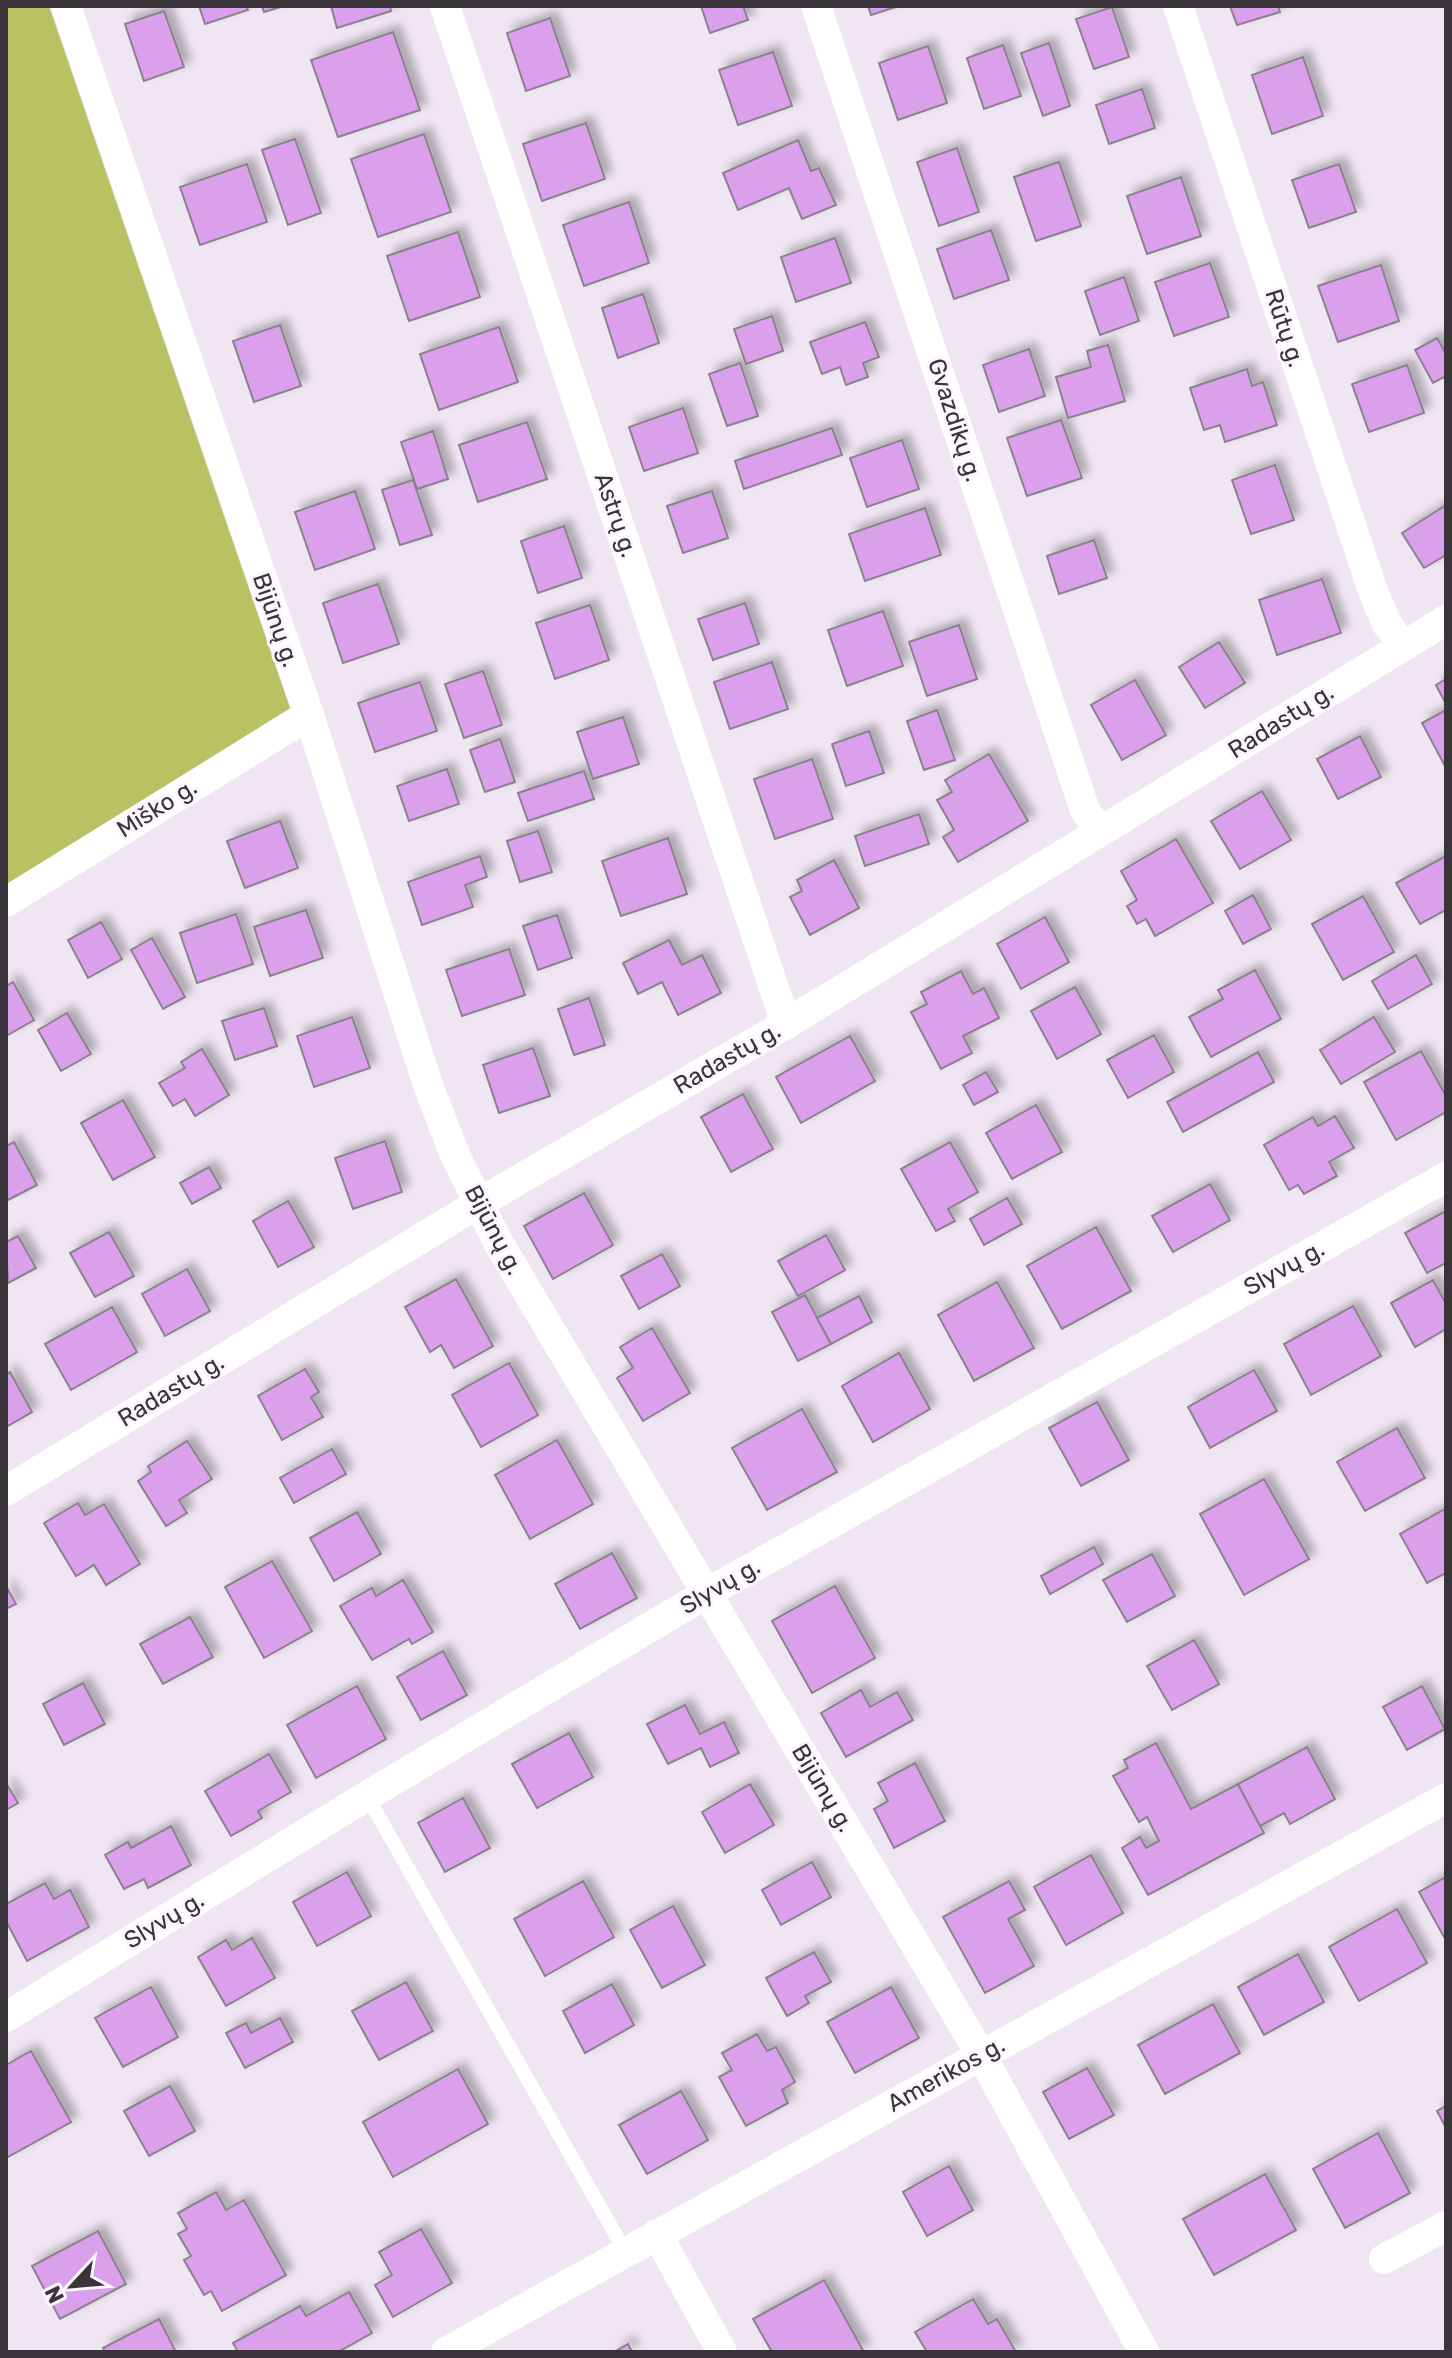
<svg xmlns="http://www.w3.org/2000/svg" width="1452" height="2358" viewBox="0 0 1452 2358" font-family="Rubik,sans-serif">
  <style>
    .forest { fill: #b9c263 }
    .building { fill: #daa0eb; stroke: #8b818d; stroke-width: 2; filter: url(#shadow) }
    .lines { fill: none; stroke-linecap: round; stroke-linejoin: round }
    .service { stroke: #fff; stroke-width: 14 }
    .minor { stroke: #fff; stroke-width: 30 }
    .labels { text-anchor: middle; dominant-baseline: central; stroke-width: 6; stroke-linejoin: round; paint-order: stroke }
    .street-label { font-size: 24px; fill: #383439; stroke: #fcf4fe }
  </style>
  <defs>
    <filter id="shadow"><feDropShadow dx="7" dy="-7" stdDeviation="4" flood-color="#0004"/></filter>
  </defs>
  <rect width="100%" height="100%" fill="#f0e6f3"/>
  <polygon class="forest" points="6,6 49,6 290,708 6,885"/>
  <g class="building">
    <polygon points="199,6 246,6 248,10 205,24"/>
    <polygon points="262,6 284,6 264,12"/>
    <polygon points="331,6 390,6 391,11 337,28"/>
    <polygon points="701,6 743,6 748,20 710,33"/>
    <polygon points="868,6 899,6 871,15"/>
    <polygon points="1230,6 1278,6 1280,12 1237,25"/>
    <polygon points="1112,7 1129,57 1094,69 1076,19"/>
    <polygon points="164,11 184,67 144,81 125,24"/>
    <polygon points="550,18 570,76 526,91 507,33"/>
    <polygon points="393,32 420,110 338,137 311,60"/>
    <polygon points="1049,43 1070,106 1043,116 1021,53"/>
    <polygon points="1003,45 1021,96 984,109 967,58"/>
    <polygon points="928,46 947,103 898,120 879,63"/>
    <polygon points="773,52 792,106 738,125 719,70"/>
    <polygon points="1303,57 1323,116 1272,134 1252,75"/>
    <polygon points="1142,89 1155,128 1109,144 1096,105"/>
    <polygon points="586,123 605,179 542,201 523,144"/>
    <polygon points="424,134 451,212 378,237 351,159"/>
    <polygon points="295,139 321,213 288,225 262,150"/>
    <polygon points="798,140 811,171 819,168 836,205 802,219 789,188 738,210 723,173"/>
    <polygon points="957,148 979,212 939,226 917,162"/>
    <polygon points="1059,162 1081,226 1036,241 1014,177"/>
    <polygon points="247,164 267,222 200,245 180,187"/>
    <polygon points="1339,164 1356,212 1309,228 1292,180"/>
    <polygon points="1181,177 1201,236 1147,254 1127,196"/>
    <polygon points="629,202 649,263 584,286 563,225"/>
    <polygon points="991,230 1009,280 954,299 937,249"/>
    <polygon points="458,232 480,297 409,321 387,256"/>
    <polygon points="835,238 851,283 796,302 781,257"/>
    <polygon points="1210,263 1229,317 1174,336 1155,282"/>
    <polygon points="1381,265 1399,321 1338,342 1318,286"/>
    <polygon points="1124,277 1139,321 1100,335 1085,291"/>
    <polygon points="643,294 659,343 618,358 602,308"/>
    <polygon points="772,316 783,351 746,364 734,329"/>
    <polygon points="865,322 879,357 863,363 868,377 846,385 840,367 822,374 810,342"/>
    <polygon points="280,325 301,386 254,402 233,341"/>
    <polygon points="499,327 518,382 439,410 420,354"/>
    <polygon points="1437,338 1446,354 1446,376 1433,383 1415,350"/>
    <polygon points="1108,345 1125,401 1068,418 1056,377 1091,367 1087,351"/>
    <polygon points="1029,349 1045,396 999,412 983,365"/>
    <polygon points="740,363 758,416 727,426 709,374"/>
    <polygon points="1407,365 1424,413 1369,432 1352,384"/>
    <polygon points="1247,369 1252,386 1263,382 1277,425 1225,442 1220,425 1204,430 1190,388"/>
    <polygon points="683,408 698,453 644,471 629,427"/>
    <polygon points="1061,420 1082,478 1027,496 1007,438"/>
    <polygon points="527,422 547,479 478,502 459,445"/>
    <polygon points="832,428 842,455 744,489 735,461"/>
    <polygon points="433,431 448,479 417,489 401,442"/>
    <polygon points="902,440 919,489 867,507 850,458"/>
    <polygon points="1275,465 1294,520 1251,534 1232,480"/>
    <polygon points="413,480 432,535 400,545 382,490"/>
    <polygon points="355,491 375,549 315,570 295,512"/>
    <polygon points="712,491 728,538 683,553 667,506"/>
    <polygon points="1446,505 1446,555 1424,568 1402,533"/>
    <polygon points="925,508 941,555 865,581 849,534"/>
    <polygon points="564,526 582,578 538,593 521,541"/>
    <polygon points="1094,540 1107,578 1059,594 1047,556"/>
    <polygon points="1322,579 1341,633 1277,655 1259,600"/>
    <polygon points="378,584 399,644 343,663 323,603"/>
    <polygon points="745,603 759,644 713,660 698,619"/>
    <polygon points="590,605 609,660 555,679 536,623"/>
    <polygon points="883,611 903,666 847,686 828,630"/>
    <polygon points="959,625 977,679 927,696 909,642"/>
    <polygon points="1219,642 1245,683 1205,708 1179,667"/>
    <polygon points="772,662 788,709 730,729 714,682"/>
    <polygon points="483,671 502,725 464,738 445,684"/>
    <polygon points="1446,679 1446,704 1436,685"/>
    <polygon points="1135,680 1166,735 1122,760 1091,705"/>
    <polygon points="420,682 437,731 375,752 358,703"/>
    <polygon points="937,710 955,760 924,770 907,721"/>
    <polygon points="1446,710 1446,768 1422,723"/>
    <polygon points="623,717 639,764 593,779 577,732"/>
    <polygon points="869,731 884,773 846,786 832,744"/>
    <polygon points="1360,736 1381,777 1338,799 1317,759"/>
    <polygon points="500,739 515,782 485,792 470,750"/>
    <polygon points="989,754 1028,821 958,862 943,837 954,830 937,800 952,792 945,780"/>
    <polygon points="812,759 833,819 775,839 754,779"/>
    <polygon points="447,769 459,804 409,821 397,786"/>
    <polygon points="584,771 594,799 528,821 518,793"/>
    <polygon points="1262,791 1291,840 1240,869 1211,821"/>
    <polygon points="919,814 929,844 865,866 855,836"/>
    <polygon points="280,821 298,868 245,888 227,841"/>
    <polygon points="538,831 552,872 520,882 507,841"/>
    <polygon points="668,838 687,894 621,916 602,861"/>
    <polygon points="1176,839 1213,903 1155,936 1146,919 1137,924 1127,906 1137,900 1121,871"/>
    <polygon points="480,856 487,877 465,885 473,907 422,925 408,882"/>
    <polygon points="1446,856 1446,910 1420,924 1396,883"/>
    <polygon points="834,860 859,908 810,935 790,897 802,891 797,880"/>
    <polygon points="1253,895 1271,929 1243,944 1225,911"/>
    <polygon points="1363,896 1394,952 1343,980 1312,924"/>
    <polygon points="306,910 323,958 270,976 254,927"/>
    <polygon points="236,914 253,964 197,983 180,933"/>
    <polygon points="557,915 572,958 538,970 523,926"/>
    <polygon points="1045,917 1069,962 1021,989 997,944"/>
    <polygon points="101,922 122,959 88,978 68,940"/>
    <polygon points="152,938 185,997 163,1009 131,950"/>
    <polygon points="669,940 682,965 702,955 721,993 678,1015 662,982 638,994 623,963"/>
    <polygon points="509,949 525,995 462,1016 446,970"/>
    <polygon points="1416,955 1432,984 1388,1009 1372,981"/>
    <polygon points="1255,970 1281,1019 1211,1057 1189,1017 1223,999 1218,990"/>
    <polygon points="961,971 973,994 984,988 999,1018 963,1036 972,1053 941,1069 911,1012 927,1004 921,992"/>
    <polygon points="13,982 34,1020 6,1036 6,986"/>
    <polygon points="1075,987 1101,1034 1057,1059 1031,1011"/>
    <polygon points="589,998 605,1045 574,1055 558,1009"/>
    <polygon points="264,1008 277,1046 235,1060 222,1021"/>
    <polygon points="67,1013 91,1054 61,1071 38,1030"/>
    <polygon points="352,1017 370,1068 314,1087 297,1036"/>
    <polygon points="1374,1017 1395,1052 1341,1084 1320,1050"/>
    <polygon points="1154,1035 1174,1072 1128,1098 1107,1060"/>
    <polygon points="850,1036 875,1081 801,1123 776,1077"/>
    <polygon points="533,1048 550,1096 499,1113 483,1065"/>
    <polygon points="202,1049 229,1095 195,1116 185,1099 173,1106 159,1083 185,1068 181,1062"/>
    <polygon points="1421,1051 1446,1096 1446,1112 1396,1140 1364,1082"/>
    <polygon points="1258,1052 1274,1082 1183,1132 1167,1102"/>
    <polygon points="986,1072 998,1092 974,1105 963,1085"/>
    <polygon points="743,1094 773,1149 731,1172 701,1117"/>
    <polygon points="123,1100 155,1157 113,1180 81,1123"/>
    <polygon points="1036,1105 1062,1152 1012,1179 986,1133"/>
    <polygon points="1335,1116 1354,1148 1329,1162 1337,1176 1304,1194 1298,1185 1289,1190 1264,1145 1313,1117 1318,1126"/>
    <polygon points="385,1141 402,1192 353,1209 335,1158"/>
    <polygon points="14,1142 37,1185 6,1201 6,1146"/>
    <polygon points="950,1142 978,1192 948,1209 955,1221 936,1231 901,1169"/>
    <polygon points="209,1167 221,1188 192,1204 180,1183"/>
    <polygon points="1210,1184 1230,1220 1173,1252 1152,1216"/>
    <polygon points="584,1193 613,1245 553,1279 524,1226"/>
    <polygon points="1007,1198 1022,1224 984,1245 970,1219"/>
    <polygon points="288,1201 314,1247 278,1267 253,1221"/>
    <polygon points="1446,1211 1446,1263 1427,1273 1405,1233"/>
    <polygon points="1096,1227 1131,1291 1062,1329 1027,1266"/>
    <polygon points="109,1232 134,1276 95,1297 70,1253"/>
    <polygon points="826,1235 845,1270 798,1296 778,1261"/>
    <polygon points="18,1236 36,1268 8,1283 6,1242"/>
    <polygon points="662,1254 680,1286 639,1309 621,1276"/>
    <polygon points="187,1269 210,1311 165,1336 142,1294"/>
    <polygon points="456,1279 493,1346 454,1368 441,1345 430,1352 405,1307"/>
    <polygon points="1433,1280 1446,1304 1446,1329 1415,1347 1391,1303"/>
    <polygon points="997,1282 1034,1348 974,1381 938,1315"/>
    <polygon points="805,1295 831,1344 798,1361 772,1312"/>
    <polygon points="859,1296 872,1322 831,1344 817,1318"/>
    <polygon points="1353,1306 1381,1356 1311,1395 1284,1344"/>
    <polygon points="112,1307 137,1352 71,1390 45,1344"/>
    <polygon points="652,1328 690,1393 643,1421 617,1378 633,1368 620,1347"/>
    <polygon points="899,1353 930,1409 873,1442 842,1386"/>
    <polygon points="509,1363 538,1415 481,1447 452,1395"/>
    <polygon points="305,1369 319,1392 311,1397 323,1417 282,1440 258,1396"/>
    <polygon points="1254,1370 1277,1411 1210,1448 1188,1407"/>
    <polygon points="10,1372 32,1412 6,1427 6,1375"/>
    <polygon points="1097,1402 1129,1460 1081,1486 1049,1428"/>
    <polygon points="802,1409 837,1472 767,1510 732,1448"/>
    <polygon points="1397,1428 1425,1478 1365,1511 1337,1462"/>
    <polygon points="557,1440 593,1504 530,1539 495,1475"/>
    <polygon points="187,1441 212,1479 179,1500 187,1513 166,1526 138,1481 151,1472 148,1466"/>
    <polygon points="332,1449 346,1474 294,1503 280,1478"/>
    <polygon points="1264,1479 1309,1559 1244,1595 1200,1514"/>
    <polygon points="78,1503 85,1515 104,1504 140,1564 106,1585 94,1565 76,1576 44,1523"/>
    <polygon points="1445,1509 1446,1573 1427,1583 1400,1534"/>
    <polygon points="357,1512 381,1554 334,1581 310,1538"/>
    <polygon points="1094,1547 1103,1564 1050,1594 1041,1576"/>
    <polygon points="612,1553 637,1598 580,1629 555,1584"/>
    <polygon points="1152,1554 1175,1596 1127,1622 1103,1580"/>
    <polygon points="272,1561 312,1631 264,1658 225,1587"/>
    <polygon points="403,1580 433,1632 412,1644 409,1639 372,1660 340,1606 372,1588 376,1596"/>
    <polygon points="6,1586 16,1604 6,1609"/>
    <polygon points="835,1586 875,1658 812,1693 772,1621"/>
    <polygon points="190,1617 213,1657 163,1684 140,1644"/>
    <polygon points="1194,1640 1219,1684 1172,1710 1147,1666"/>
    <polygon points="443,1651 467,1695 421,1720 397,1677"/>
    <polygon points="83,1683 105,1724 64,1745 43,1704"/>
    <polygon points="357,1686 386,1739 316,1778 287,1725"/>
    <polygon points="1422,1686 1445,1729 1407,1750 1383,1707"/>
    <polygon points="861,1690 870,1707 897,1692 913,1720 846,1757 821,1713"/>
    <polygon points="685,1705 700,1734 724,1722 739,1753 710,1767 701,1748 668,1764 647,1724"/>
    <polygon points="569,1733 593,1777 537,1808 512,1764"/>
    <polygon points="1156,1743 1191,1809 1238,1784 1264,1833 1148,1895 1122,1848 1140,1837 1146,1848 1159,1841 1147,1817 1139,1822 1113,1776 1128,1768 1124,1760"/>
    <polygon points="1307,1747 1335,1799 1290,1824 1284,1813 1260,1826 1238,1784"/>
    <polygon points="269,1754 291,1792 258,1811 262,1818 231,1836 205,1791"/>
    <polygon points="915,1763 945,1821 894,1848 874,1809 888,1801 878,1783"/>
    <polygon points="6,1783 18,1803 6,1810"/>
    <polygon points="750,1784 774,1825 725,1853 702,1812"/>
    <polygon points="463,1798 490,1848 445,1872 418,1823"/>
    <polygon points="171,1826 191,1865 148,1888 144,1879 124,1889 105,1855 128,1842 131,1848"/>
    <polygon points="1091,1855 1123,1913 1066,1945 1034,1887"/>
    <polygon points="812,1862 831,1897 781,1925 762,1890"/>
    <polygon points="347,1872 371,1916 317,1946 293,1902"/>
    <polygon points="1446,1877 1446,1936 1444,1937 1419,1892"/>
    <polygon points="583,1881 614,1937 545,1976 514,1919"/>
    <polygon points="1009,1881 1025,1910 1008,1919 1034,1966 985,1993 943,1917"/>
    <polygon points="45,1883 54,1899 70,1890 89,1927 27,1961 6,1921 6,1904"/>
    <polygon points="673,1906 705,1965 662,1988 630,1930"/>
    <polygon points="1397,1909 1427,1963 1359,2001 1329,1947"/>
    <polygon points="252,1938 275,1978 226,2006 198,1957 226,1940 232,1950"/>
    <polygon points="814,1952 831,1982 805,1996 809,2003 787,2016 766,1978"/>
    <polygon points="1298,1954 1324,2002 1264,2035 1238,1987"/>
    <polygon points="406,1982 433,2031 379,2060 352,2011"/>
    <polygon points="612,1984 634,2025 585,2053 563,2011"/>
    <polygon points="151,1987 178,2037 123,2067 95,2018"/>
    <polygon points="891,1987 919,2038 855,2073 827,2022"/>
    <polygon points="1213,2004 1240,2053 1165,2094 1138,2045"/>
    <polygon points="280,2018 293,2042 245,2068 226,2033 246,2023 251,2033"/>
    <polygon points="757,2034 767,2051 776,2047 795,2082 782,2090 788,2103 746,2126 719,2077 732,2070 722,2053"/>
    <polygon points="31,2051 71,2122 6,2158 6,2065"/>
    <polygon points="1087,2068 1114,2115 1069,2139 1043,2092"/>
    <polygon points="458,2069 488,2124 393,2177 363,2122"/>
    <polygon points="170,2086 195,2131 149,2156 124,2111"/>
    <polygon points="681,2091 708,2140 647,2174 619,2125"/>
    <polygon points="1446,2106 1446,2128 1437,2111"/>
    <polygon points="1378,2133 1410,2193 1345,2228 1313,2169"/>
    <polygon points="949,2166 973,2210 927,2236 903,2192"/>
    <polygon points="1265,2174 1296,2230 1214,2275 1183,2219"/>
    <polygon points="216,2192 226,2210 244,2200 286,2275 222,2311 211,2291 204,2295 184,2260 191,2256 178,2234 187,2229 178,2213"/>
    <polygon points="421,2229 452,2283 393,2317 375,2285 392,2275 379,2252"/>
    <polygon points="98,2231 126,2284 60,2319 32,2266"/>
    <polygon points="824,2280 864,2352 772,2352 753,2319"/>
    <polygon points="349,2292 372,2333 338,2352 238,2352 233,2343 300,2306 306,2316"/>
    <polygon points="973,2299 988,2324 997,2319 1016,2352 927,2352 915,2332"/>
    <polygon points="159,2319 176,2352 105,2352 103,2348"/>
    <polygon points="628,2344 632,2352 614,2352"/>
  </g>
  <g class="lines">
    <polyline class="service" points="367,1796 625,2251"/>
    <g class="minor">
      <polyline points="66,6 309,715 429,1088 455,1155 498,1242 981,2055 1144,2352"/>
      <polyline points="445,6 786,1024"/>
      <polyline points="816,6 1085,810 1099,832"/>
      <polyline points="1178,6 1374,594 1387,624 1403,646"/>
      <polyline points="6,902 309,715"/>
      <polyline points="6,1491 479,1203 786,1024 1446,620"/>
      <polyline points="6,2017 367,1796 707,1593 1446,1177"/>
      <polyline points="657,2234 722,2352"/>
      <polyline points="1384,2259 1446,2226"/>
      <polyline points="446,2352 1446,1798"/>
    </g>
  </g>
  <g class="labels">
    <g class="street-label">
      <text transform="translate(1285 328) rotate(72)">Rūtų g.</text>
      <text transform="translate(955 420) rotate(72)">Gvazdikų g.</text>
      <text transform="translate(616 515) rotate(71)">Astrų g.</text>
      <text transform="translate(276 620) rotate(71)">Bijūnų g.</text>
      <text transform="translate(1281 721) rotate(-32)">Radastų g.</text>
      <text transform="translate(157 808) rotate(-32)">Miško g.</text>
      <text transform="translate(727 1058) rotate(-30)">Radastų g.</text>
      <text transform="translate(494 1230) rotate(62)">Bijūnų g.</text>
      <text transform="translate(1284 1268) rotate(-29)">Slyvų g.</text>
      <text transform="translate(171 1390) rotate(-31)">Radastų g.</text>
      <text transform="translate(720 1586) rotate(-30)">Slyvų g.</text>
      <text transform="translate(823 1788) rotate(59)">Bijūnų g.</text>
      <text transform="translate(164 1920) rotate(-31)">Slyvų g.</text>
      <text transform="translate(946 2074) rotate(-29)">Amerikos g.</text>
    </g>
  </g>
  <rect width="1452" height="2358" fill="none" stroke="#383439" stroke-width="16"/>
  <g transform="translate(72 2286) rotate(244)" stroke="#fcf4fe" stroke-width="6" paint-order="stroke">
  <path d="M0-6L14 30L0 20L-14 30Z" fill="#383439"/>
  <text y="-12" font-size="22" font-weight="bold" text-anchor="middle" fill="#383439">N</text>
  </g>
</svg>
